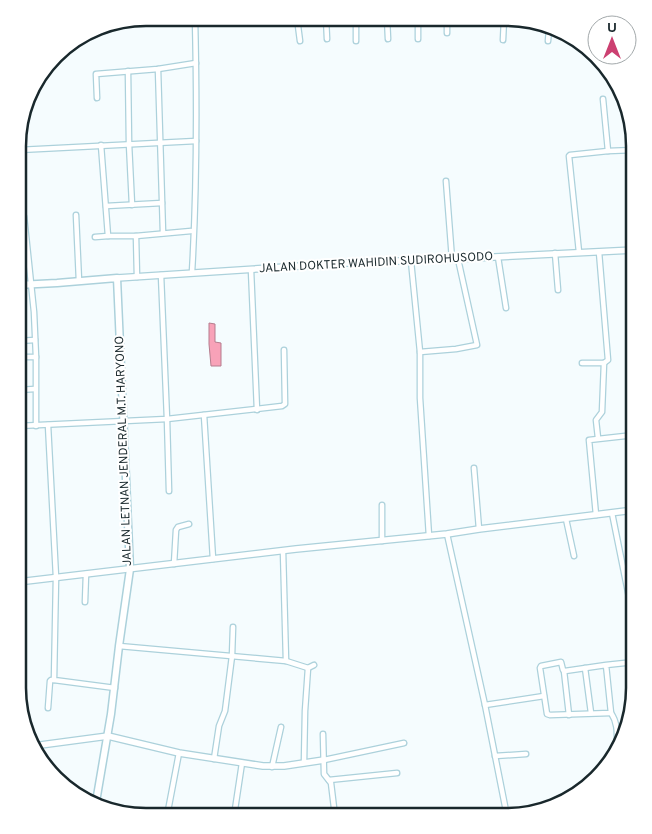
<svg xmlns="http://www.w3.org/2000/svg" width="652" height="834" viewBox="0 0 652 834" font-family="Overpass,sans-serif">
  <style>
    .water { fill: #f8a2b8; stroke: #b57d8e }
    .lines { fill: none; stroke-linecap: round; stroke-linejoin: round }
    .minor-casing { stroke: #acd1db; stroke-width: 7 }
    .tertiary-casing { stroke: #acd1db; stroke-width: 8 }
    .secondary-casing { stroke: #acd1db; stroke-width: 9 }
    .minor { stroke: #fff; stroke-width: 4.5 }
    .tertiary { stroke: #fff; stroke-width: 5.5 }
    .secondary { stroke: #fff; stroke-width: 6 }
    .labels { text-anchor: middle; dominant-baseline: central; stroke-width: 4; stroke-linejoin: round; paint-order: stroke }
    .street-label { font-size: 12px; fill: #19282c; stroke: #fff }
    .rim { fill: none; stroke: #19282c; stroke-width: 2.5 }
  </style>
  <rect width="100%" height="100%" fill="#f5fcfe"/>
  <polygon class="water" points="209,323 215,324 215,342 221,343 221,366 211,366 209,344"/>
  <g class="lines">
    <defs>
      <g id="minor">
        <polyline points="297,18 300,41"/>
        <polyline points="326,18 327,39"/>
        <polyline points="356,18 356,41"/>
        <polyline points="387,18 388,39"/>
        <polyline points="418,18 418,39"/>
        <polyline points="447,33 447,18"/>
        <polyline points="503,40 504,19"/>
        <polyline points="548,41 549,29"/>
        <polyline points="158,69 163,233"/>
        <polyline points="128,71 129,144 132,205"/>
        <polyline points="97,98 96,74 158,69 196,63"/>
        <polyline points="603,99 608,151"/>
        <polyline points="101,145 108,236 136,236 191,231"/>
        <polyline points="19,150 196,141"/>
        <polyline points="446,181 452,259"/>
        <polyline points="106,206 162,203"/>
        <polyline points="18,215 24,216 34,312 36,357 36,426"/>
        <polyline points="76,215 79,281"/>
        <polyline points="136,236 137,277"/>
        <polyline points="95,237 108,236"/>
        <polyline points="579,252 569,156 570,155 608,151 634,150"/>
        <polyline points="555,253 558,290"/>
        <polyline points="498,257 506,308"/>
        <polyline points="411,261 420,352 420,398 429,536"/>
        <polyline points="251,270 257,410"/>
        <path d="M192,272c5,-84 5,-170 3,-254"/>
        <polyline points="161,275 167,419 169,491"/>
        <polyline points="18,341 35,340"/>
        <polyline points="420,352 456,349 477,345 458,259"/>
        <polyline points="18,357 36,357"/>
        <polyline points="582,363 604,363 608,360 599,252"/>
        <polyline points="18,390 35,389"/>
        <polyline points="204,415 213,559"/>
        <polyline points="48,425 56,577 54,680 115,688"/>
        <polyline points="18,426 167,419 282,406 285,404 284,350"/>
        <polyline points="598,438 596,420 602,412 604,363"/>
        <polyline points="474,468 479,529"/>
        <polyline points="382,505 382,541"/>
        <polyline points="612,513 634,622"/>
        <polyline points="596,515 589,440 634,435"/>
        <polyline points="566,519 574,556"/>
        <polyline points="447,534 485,705 507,816"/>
        <polyline points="283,551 286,661"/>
        <polyline points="174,564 176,530 178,527 189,524"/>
        <polyline points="85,602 86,574"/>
        <polyline points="119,646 286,661 308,668 314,665"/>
        <polyline points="606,665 611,713 550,715 547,714 540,668 541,666 561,662 563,670 565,671 606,665 634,662"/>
        <polyline points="585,668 591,713"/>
        <polyline points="564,671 569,715"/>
        <polyline points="485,705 544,696"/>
        <polyline points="48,708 50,681 51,680 54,680"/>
        <path d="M611,713c7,10 6,21 6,33"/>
        <polyline points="323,734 324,774 331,783 335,816"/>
        <polyline points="495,756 526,754"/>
        <polyline points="214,759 219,726 225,711 232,656 233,627"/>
        <polyline points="324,760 404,743"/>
        <polyline points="304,763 305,711 308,668"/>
        <polyline points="272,767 281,727"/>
        <polyline points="329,780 397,773"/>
        <polyline points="167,816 179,753"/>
        <polyline points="234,816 242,763"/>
      </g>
      <g id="tertiary">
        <polyline points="117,278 347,263 452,259 634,250"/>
        <polyline points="18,582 296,549 447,534 479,529 634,510"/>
        <polyline points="33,746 108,736 179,753 263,766 284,766 324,760"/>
      </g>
      <polyline id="secondary" points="18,285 57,283 117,278 130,569 119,646 111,714 96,802"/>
    </defs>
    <use href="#minor" class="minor-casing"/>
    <use href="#tertiary" class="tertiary-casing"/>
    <use href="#secondary" class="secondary-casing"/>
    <use href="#minor" class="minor"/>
    <use href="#tertiary" class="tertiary"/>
    <use href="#secondary" class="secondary"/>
  </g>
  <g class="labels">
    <g class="street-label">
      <text transform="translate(376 263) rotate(-3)">JALAN DOKTER WAHIDIN SUDIROHUSODO</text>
      <text transform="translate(124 451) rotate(-92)">JALAN LETNAN JENDERAL M.T. HARYONO</text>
    </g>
  </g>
  <path d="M0 0H652V834H0ZM146 26H506A120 120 0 0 1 626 146V688A120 120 0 0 1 506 808H146A120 120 0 0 1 26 688V146A120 120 0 0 1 146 26Z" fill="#fff" fill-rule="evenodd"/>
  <path class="rim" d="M146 26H506A120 120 0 0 1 626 146V688A120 120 0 0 1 506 808H146A120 120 0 0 1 26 688V146A120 120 0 0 1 146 26Z"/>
  <g transform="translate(612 40)"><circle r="24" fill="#ffffff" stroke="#a3a9ab"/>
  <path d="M0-4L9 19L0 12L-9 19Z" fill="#cc4071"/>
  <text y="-8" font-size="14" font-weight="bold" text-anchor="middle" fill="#19282c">U</text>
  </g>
</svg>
